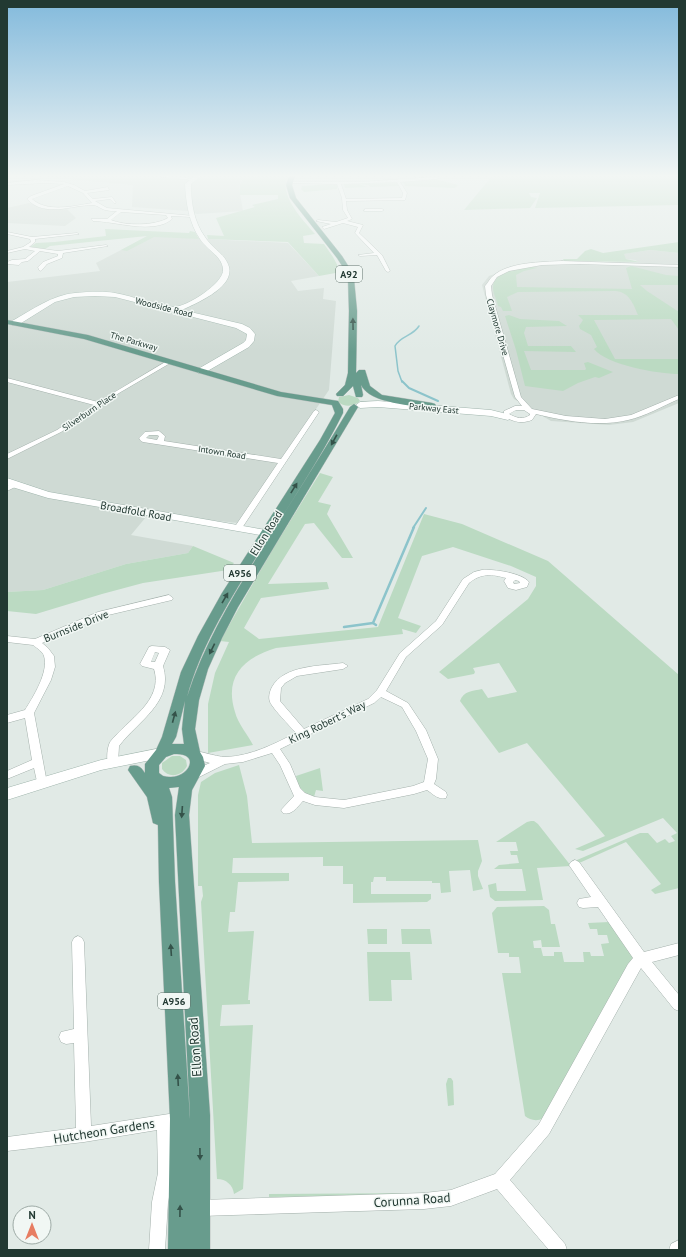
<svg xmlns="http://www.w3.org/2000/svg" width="686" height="1257" viewBox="0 0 686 1257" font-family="'PT Sans',sans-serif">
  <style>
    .built { fill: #cfdad4 }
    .green { fill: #bbdac2 }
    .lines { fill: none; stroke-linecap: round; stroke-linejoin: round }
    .stream-far2 { stroke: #8cc4cb; stroke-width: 1.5 }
    .stream-far1 { stroke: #8cc4cb; stroke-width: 2 }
    .stream { stroke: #8cc4cb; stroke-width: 2.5 }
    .street-casing { stroke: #a4b1ac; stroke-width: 1 }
    .secondary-casing { stroke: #a0b5ad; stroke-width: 1 }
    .primary-casing { stroke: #bdc4c2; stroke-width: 1 }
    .street { fill: #fff; fill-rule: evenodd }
    .secondary { fill: #fff; fill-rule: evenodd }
    .primary { fill: #689c8d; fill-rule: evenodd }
    .oneway { fill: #345249 }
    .labels { text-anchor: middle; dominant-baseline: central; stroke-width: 3; stroke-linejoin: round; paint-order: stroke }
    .far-street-label { font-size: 9px; fill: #223932; stroke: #f1f7f4 }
    .shield { fill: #f1f7f4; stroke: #60726c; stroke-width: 1 }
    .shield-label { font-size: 10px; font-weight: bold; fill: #223932 }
    .street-label { font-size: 11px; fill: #223932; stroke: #f1f7f4 }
    .near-street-label { font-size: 13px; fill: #223932; stroke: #f1f7f4 }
  </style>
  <rect width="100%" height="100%" fill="#e1eae6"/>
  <g class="built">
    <polygon points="48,176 246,176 241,180 239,188 243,211 197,214 188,211 132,207 133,185 46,177"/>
    <polygon points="29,203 43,207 67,209 76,218 65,226 7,223 7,208"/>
    <polygon points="148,236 288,243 319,276 291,281 298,291 324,288 323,299 336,301 329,390 238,523 199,519 151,511 131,535 193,546 188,553 126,564 43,590 7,592 7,282 100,271 96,263"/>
    <polygon points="650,250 679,253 679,263 676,263 679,264 679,403 633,422 609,425 551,421 514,399 511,394 482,285 489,276 523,264 545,262 639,262 635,260 626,259 623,254"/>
  </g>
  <g class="green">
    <path d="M246,176h42c-10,19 15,44 27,58l-12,2 1,7 20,1 9,13 8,15 -22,4 -31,-34 -80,-3 -1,-4 17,1 -8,-18 39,-11 -3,-2 26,-6v-4h-38c-1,-9 0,-14 6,-19z"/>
    <polygon points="492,176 679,176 679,205 535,208 540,193 529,193 531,197 537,198 530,208 464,210"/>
    <polygon points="435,179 458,185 455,188 405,186 403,182"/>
    <polygon points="393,182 397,183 399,186 371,187 368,185 358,184 368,187 345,188 344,184"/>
    <polygon points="332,184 337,185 337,189 304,192 301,189 302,186"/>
    <polygon points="105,229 189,233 190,231 195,232 199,239 154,237 127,251 121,250 147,236 50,246 45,249 30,247 36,243 55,242 106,236"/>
    <polygon points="679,242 679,253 650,250 624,254 626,259 640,262 564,261 563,259 577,259 585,251 591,249 603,253"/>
    <path d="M530,266l7,2 -13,3 -8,4 1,12 115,2 -6,-21 5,-2 35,9 13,1v9h-39l7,6 32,21v18l-8,-11 -77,1 21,39h64v15c-21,0 -72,-9 -85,-25l3,-2 -6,-12 -11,-6 -1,-3 4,-6 -5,-5h60c-5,-12 -9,-23 -23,-24l-97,1 -11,5 5,14h-9l-2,-4 -3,-1c-1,-6 -5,-12 -5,-18 -1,-16 26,-20 37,-22z"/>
    <polygon points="509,315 520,319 559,321 567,326 526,327 524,333 528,346 571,346 576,352 524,351 531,370 585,370 586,369 584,363 588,362 613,372 599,378 595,377 578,383 563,391 525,386 516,350 505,316"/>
    <path d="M349,395l9,3 2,3c-6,6 -16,6 -22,1l1,-5z"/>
    <path d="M320,473l13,4 -15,25 13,3 -4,9 26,44h-11l-28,-35 -9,1 -37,60 59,-2 2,7 -68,9 -17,30 15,11 119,-12 46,-113 38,10 86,37 131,114v213l-24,6 -4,-4 10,-6 -35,-42 -49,22v-4l63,-27h8l9,10 8,-4 4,4 6,-2 -4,-5 6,-3 -14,-15 -80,33 -8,-2 30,-13 -78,-93 -28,10 -39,-52c3,-10 13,-10 22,-12l6,9 29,-6 -18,-29 -26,5 2,4 -1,2 -26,5 -9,-7 89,-73 8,-13v-9l-25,-11 -58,-19 -31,9 -24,62 23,8 -5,7 -14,-4 1,5 -127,14c-33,10 -52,29 -41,64 3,12 13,23 18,33l-45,8v-49l7,-31 14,-31 -9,-1 54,-94z"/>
    <polygon points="193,546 234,563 228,570 143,583 102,594 36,614 7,611 7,592 43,590 126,564 188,553"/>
    <path d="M172,756h8l6,4 1,6c-5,10 -18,13 -25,3v-6z"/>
    <path d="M239,765l8,31 5,47 226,-3 4,21 -4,10v5l5,13 -10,2 -3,-21 -21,1 2,21 -10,1 -1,-10h-8v-2h-46v-4h-12l-1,5h-2v12h60v5l-4,3 -74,1v-19h-10v-18h-20v-9l-90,1 -1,15h57v8l-51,1 -3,30h-5l-2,20 26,-1 -6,69h2v4l-28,1 -2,21 33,-1 -10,164 -9,5c-1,-9 -8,-15 -17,-15l-16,-277 2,-6 -1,-10h-4v-91l3,-13 14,-9z"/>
    <path d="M320,768l3,23 -7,-1 -2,7c-11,-2 -16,-10 -18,-21z"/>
    <polygon points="531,821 534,821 538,824 571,866 537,868 543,900 495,901 490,897 488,885 496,883 497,891 526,891 522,869 494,869 499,865 519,863 517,855 511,855 510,851 518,851 516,842 496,842 527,822"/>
    <path d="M544,906l5,4 2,14h4l5,23h-18l-1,-7 -8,1 1,7h7l2,8h11v-4h8l2,10h20l-1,-10h7l1,4h13l-3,-12 8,-1 -2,-8h-9l-1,-6h-7l-2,-6 21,-1 26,32 -92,164c-6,4 -13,2 -18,-2l-23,-143h19l-2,-16h-10v-4h-11l-6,-40 5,-6z"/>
    <polygon points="367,929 387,929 387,944 368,944"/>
    <polygon points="401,929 430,929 432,944 402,944"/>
    <polygon points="367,952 410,952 412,980 391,980 392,1001 369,1001"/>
    <polygon points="448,1078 451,1078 453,1081 454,1105 448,1106 446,1084"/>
    <polygon points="423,1193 417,1196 269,1197 269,1194"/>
  </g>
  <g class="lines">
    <path class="stream-far2" d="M402,382l-4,-11 -3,-25c5,-10 18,-10 24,-20"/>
    <g class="stream-far1">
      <polyline points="402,381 409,388 438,401"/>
      <polyline points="413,528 426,508"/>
    </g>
    <g class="stream">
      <polyline points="376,625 373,623 414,527"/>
      <polyline points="344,627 373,623"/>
    </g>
    <defs>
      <g id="street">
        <polygon points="154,176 169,176 194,179 192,180"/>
        <path d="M436,177l1,2 -37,3 7,11 -2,7 -59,1 1,9 5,9 -5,2 16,4 -4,8 23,22 8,16 -2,1 -2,-1 -9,-16 -17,1 -2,-1 16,-2 -19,-20 3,-6 -15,-4 -19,6 -2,-2 9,-3 -15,-3 2,-1 18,2 12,-4 -5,-8 -1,-12 -5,-14 -49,-1 2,-1h70zM397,182l6,11 -1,5 -56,1 -5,-15z"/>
        <path d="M35,180l29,2 10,3 11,6 23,-4 1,3 -22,3 6,6 19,-2 4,6h-2l-4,-4 -15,2 12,7 87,8 -2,1 -21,-1 1,3c-18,16 -58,2 -79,2l-2,-2h16l10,-8c-4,0 -8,0 -12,-1 -4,-1 -8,-5 -12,-5 -22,0 -48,13 -66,-6l4,-3 33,-12 -19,-1 -38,2v-2zM68,186l15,7 9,10c-18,3 -45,10 -60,-4zM121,212l45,3 2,3c-13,8 -43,8 -57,2z"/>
        <polygon points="365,209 382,209 384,210 382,211 364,211"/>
        <polygon points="7,232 32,237 77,233 79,234 35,239 35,242 29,247 58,251 106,245 108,246 63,253 62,258 47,264 41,271 39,270 38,267 43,262 58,256 58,254 40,251 28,261 22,262 19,265 7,264 7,262 12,260 25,259 35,251 25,249 7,253 7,251 23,247 31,242 30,239 7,234"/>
        <path d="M562,261l117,4v2l-99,-3 -38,1 -33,6 -12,6 -6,9 1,9 29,102 11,12 34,7 39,3 26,-4 48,-20v4c-17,7 -33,17 -51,21 -30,7 -63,1 -92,-6l-4,6c-10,4 -19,2 -28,-4v-5l11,-5h7l-7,-9 -29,-102 -1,-9c3,-3 5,-8 8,-10 15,-14 49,-14 69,-15zM516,410h8l6,4v1c-7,5 -14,3 -21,-1z"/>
        <polygon points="167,361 172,362 119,393 61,432 7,459 7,454 57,430 94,405 7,382 7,378 98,402"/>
        <path d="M316,410l3,2 -77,116 -4,2 -4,-2 44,-65 -135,-21 -2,-1 -2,-3 6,-6 14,-1 6,5 -1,5 117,18 33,-48zM149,435h8l2,1 -2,4 -11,-2z"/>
        <polygon points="12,483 18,483 19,485 7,491 7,486"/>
        <path d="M482,570c12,-1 40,3 47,12l-2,5 -11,3 -8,-2 -4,-7 2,-3c-14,-4 -25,-5 -37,5l-27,42 -36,32 -20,34 22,12 18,27 12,29 -2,20 -2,5 12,8 1,3 -1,3c-8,2 -13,-4 -19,-8l-13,4 -70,14 -29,-3 -12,-4c-6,6 -11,15 -20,12l-2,-3 13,-14 -14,-31 -8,-12 -29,9 -18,2 -28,14 -4,1 -4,-1 -1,-3 1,-3 21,-9 -21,-6 -1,-3 1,-3c7,-2 26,6 37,6 25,-1 48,-13 70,-24 -6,-7 -23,-24 -26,-31 -2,-5 0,-11 2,-15 12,-22 49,-21 71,-24l5,3 -5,3 -46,7 -12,7 -4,5 -1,13 24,28 64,-30 9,-9 23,-37 36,-32 27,-42 11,-7zM515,580l4,1 1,2 -6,1 -1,-2zM381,697l21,10 14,24 12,28 -4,23 -11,4 -69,14 -29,-3 -10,-4 -5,-5 -10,-24 -10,-15 94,-46z"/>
        <path d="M169,595l4,3 -1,2 -68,16 -62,27 6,5 6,8 1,11 -4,13 -17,33 13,70 -1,3 -4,1 -4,-1 -4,-18 -27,11v-8l25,-11 -7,-42 -18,5v-8l18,-5c8,-13 24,-38 19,-54 -1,-4 -7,-8 -11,-11l-26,-3v-6l28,3 63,-27z"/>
        <path d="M152,646l13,1 5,3 -7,16c11,36 -25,55 -44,80l-1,17 -1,3 -4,1 -4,-1c-3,-6 -2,-18 1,-24 17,-22 54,-41 44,-73l-12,-3 -2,-2 9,-17zM155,652l4,1 -4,9h-4z"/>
        <polygon points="575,860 579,862 644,952 679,943 679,955 652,962 679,995 679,1011 674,1009 641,968 549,1134 510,1180 565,1244 567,1250 549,1250 497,1189 451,1206 424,1209 201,1216 195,1214 193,1208 195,1202 201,1200 424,1193 451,1190 495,1174 539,1124 628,964 633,958 598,907 583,908 579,907 577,903 579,899 591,897 569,865 571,862"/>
        <polygon points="78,936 82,938 84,942 91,1126 182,1112 187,1114 189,1119 187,1124 172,1128 174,1173 168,1202 165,1250 149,1250 152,1202 158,1173 157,1130 84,1142 7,1151 7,1137 76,1128 74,1043 66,1044 61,1042 59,1037 61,1032 74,1029 72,942 74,938"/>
        <polygon points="679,1240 679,1250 669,1250 671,1244"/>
      </g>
      <g id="secondary">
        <path d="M195,176h6l-10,8c0,19 3,38 14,53 6,10 17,15 22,25 13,23 -28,40 -45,48l60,14 8,4 5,6 -1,7 -5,6 -45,26h-6v-4l45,-26 3,-3 1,-6 -11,-6 -121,-31 -20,-1 -21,1 -19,5 -37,23h-6v-4c20,-11 40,-26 63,-28 13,-1 27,-2 40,0 19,3 39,13 58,14 12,1 52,-24 50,-38 -1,-13 -16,-19 -23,-30 -11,-16 -14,-36 -15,-55z"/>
        <polygon points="378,401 491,410 511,415 512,417 508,420 491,416 378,407 360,408 356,405 360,402"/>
        <polygon points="7,478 49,492 266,530 271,533 266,536 48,498 12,487 7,485"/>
        <polygon points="161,748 166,749 168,753 166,757 101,770 7,800 7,788 101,760"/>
      </g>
      <g id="primary">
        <path d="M289,176h6l-3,9 4,13 46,58 10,16 2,7 3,32 -1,62 3,-3h6l5,16 12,9 50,8 3,1 1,2 -1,2 -3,1c-18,-4 -62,-5 -71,-24l2,10 -1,2h-6l-3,-11 -10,10h-6l-1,-2 9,-9 3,-12 1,-62 -1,-32 -2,-7 -9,-14 -47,-60 -4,-13z"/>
        <path d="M7,320l81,15 193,57 57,9 5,8v4c-26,52 -60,101 -91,151 -26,42 -52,85 -65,133 19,-60 53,-112 86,-166 26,-41 52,-82 77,-124l4,-3 4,3 -120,200 -16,31 -14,31 -9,31 -4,29 5,23 3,5 2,9 -13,24 -3,25 21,300v135h-42l2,-131 -11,-237 -1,-57 -5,-2 -6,-26 -19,-27 2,-4c8,-2 11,1 15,7v-9l11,-14 6,-13 19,-65 17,-36 24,-43 98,-153 15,-27 -3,-8 -55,-9 -193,-57 -77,-15zM185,701l-3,28 2,15h-12l4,-7zM174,754c30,-2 13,29 -11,22l-4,-3v-8l7,-8zM179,787l-4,28 15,300v32v-28l-15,-237 -3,-85 -3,-9z"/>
      </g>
    </defs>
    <use href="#street" class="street-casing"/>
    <use href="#secondary" class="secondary-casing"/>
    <use href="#primary" class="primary-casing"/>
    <use href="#street" class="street"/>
    <use href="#secondary" class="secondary"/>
    <use href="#primary" class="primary"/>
  </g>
  <defs><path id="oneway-solid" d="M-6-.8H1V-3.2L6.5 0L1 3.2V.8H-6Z"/></defs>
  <g class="oneway">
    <use href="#oneway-solid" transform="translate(353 324) rotate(-91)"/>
    <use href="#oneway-solid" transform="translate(334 440) rotate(119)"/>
    <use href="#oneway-solid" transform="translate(294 488) rotate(-58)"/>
    <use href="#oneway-solid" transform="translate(225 598) rotate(-60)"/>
    <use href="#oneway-solid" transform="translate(212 649) rotate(116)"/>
    <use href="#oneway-solid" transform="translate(174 717) rotate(-75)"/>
    <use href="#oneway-solid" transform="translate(182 812) rotate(94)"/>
    <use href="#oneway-solid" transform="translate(171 950) rotate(-94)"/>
    <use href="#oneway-solid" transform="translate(178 1080) rotate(-93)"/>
    <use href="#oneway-solid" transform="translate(200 1154) rotate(89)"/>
    <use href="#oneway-solid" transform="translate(180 1211) rotate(-89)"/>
  </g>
  <linearGradient id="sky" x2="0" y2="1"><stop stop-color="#83badc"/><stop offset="0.5" stop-color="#f2f6f4"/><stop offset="1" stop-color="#f2f6f4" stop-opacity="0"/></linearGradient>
  <rect width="686" height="352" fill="url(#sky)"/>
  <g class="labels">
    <g class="far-street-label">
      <text transform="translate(164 307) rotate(14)">Woodside Road</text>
      <text transform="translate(498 327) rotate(74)">Claymore Drive</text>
      <text transform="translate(134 341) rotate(16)">The Parkway</text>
      <text transform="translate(434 408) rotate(5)">Parkway East</text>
      <text transform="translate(89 411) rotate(-34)">Silverburn Place</text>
      <text transform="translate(222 452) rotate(9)">Intown Road</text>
    </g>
    <g class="shield">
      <rect x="336" y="266" width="26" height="16" rx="3"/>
      <rect x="224" y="565" width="32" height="16" rx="3"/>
      <rect x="158" y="993" width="32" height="16" rx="3"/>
    </g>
    <g class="shield-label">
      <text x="349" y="274">A92</text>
      <text x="240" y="573">A956</text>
      <text x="174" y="1001">A956</text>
    </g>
    <g class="street-label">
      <text transform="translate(136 511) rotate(10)">Broadfold Road</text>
      <text transform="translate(266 533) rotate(-58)">Ellon Road</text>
      <text transform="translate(76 626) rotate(-22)">Burnside Drive</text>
      <text transform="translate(327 722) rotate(-26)">King Robert's Way</text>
    </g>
    <g class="near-street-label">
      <text transform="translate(195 1047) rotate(-94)">Ellon Road</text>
      <text transform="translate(104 1131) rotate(-9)">Hutcheon Gardens</text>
      <text transform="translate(412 1200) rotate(-4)">Corunna Road</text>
    </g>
  </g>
  <rect width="686" height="1257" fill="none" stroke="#223932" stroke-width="16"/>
  <g transform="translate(32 1225)"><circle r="19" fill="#f1f7f4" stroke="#9eaba6"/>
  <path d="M0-3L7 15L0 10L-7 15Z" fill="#e77d62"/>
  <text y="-6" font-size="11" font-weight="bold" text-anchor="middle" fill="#223932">N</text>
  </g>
</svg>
